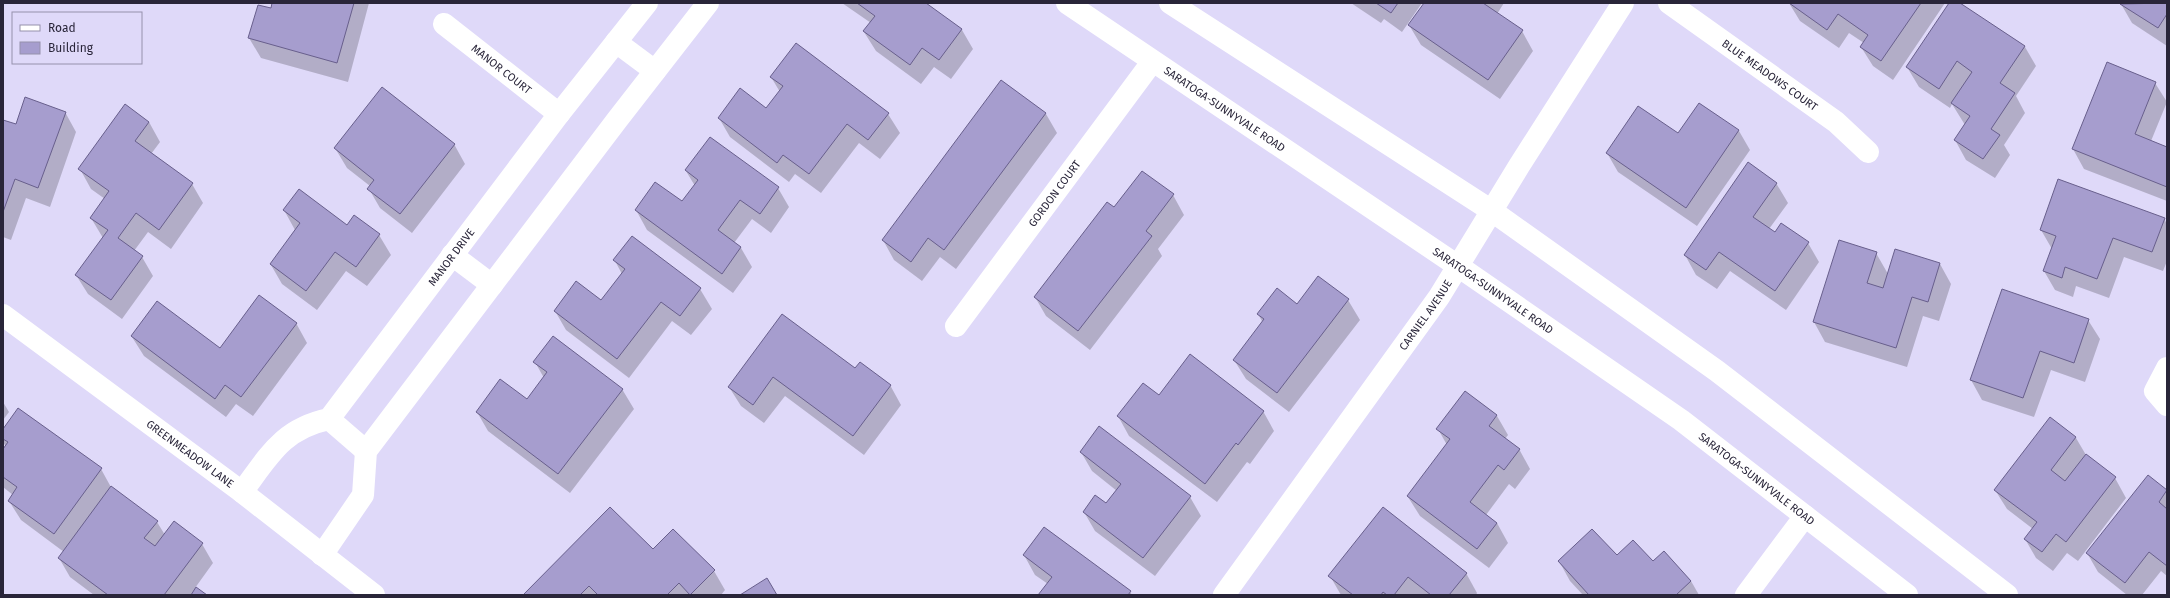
<svg xmlns="http://www.w3.org/2000/svg" width="2170" height="598" viewBox="0 0 2170 598" font-family="'Fira Sans',sans-serif">
  <style>
    .shadow { fill: #0003 }
    .building { fill: #a69dce; stroke: #685f8c }
    .lines { fill: none; stroke-linecap: round; stroke-linejoin: round }
    .minor { stroke: #fff; stroke-width: 22 }
    .major { stroke: #fff; stroke-width: 22 }
    .labels { text-anchor: middle; dominant-baseline: central; stroke-width: 3; stroke-linejoin: round; paint-order: stroke }
    .street-label { font-size: 11px; fill: #292539; stroke: #dfd9f9 }
  </style>
  <rect width="100%" height="100%" fill="#dfd9f9"/>
  <g class="shadow">
    <polygon points="273,3 369,3 348,82 261,58 249,38 271,10"/>
    <polygon points="842,3 925,3 962,30 973,49 951,79 934,67 921,84 876,51 864,32 871,23"/>
    <polygon points="1351,3 1422,3 1402,32 1384,19 1381,23"/>
    <polygon points="1425,3 1504,3 1497,14 1522,31 1533,51 1500,99 1421,45 1409,25"/>
    <polygon points="1789,3 1945,3 1893,80 1873,66 1861,47 1864,43 1849,33 1839,48 1800,21"/>
    <polygon points="1950,3 1959,3 2025,47 2036,66 2016,96 2025,113 2004,145 2010,155 1995,178 1966,160 1955,140 1965,125 1952,104 1950,108 1919,87 1907,67"/>
    <polygon points="2167,3 2167,46 2132,23 2121,4"/>
    <polygon points="796,44 888,114 900,133 880,159 859,143 821,193 795,174 789,182 730,137 719,118 767,109 780,92 771,77"/>
    <polygon points="1002,81 1046,114 1057,133 956,269 940,257 922,281 894,260 883,240"/>
    <polygon points="2155,83 2167,102 2151,141 2167,148 2167,201 2084,169 2073,149"/>
    <polygon points="1699,104 1739,131 1750,150 1697,226 1618,172 1607,153 1678,134"/>
    <polygon points="65,112 76,132 50,207 26,198 11,240 3,237 3,121 16,125"/>
    <polygon points="149,122 160,142 151,154 192,184 203,203 171,249 148,232 134,251 142,257 153,276 122,319 88,294 76,275 103,238 91,218 105,199 91,189 80,169"/>
    <polygon points="454,144 465,164 412,233 380,208 369,189 370,186 347,168 335,148"/>
    <polygon points="686,171 778,188 789,207 771,233 752,219 734,243 741,248 752,267 733,293 647,230 636,210 683,203 695,186"/>
    <polygon points="1776,183 1788,203 1769,229 1775,233 1808,243 1819,262 1786,310 1730,271 1717,289 1696,275 1685,255"/>
    <polygon points="1173,195 1184,215 1158,249 1162,256 1090,350 1046,316 1035,297 1114,208"/>
    <polygon points="284,210 347,226 354,217 379,235 391,255 367,286 346,271 317,310 282,284 271,265 295,230"/>
    <polygon points="2164,219 2167,224 2167,261 2163,271 2124,257 2109,298 2076,286 2073,297 2055,290 2044,271 2052,249 2041,230"/>
    <polygon points="632,237 700,289 712,309 691,335 672,321 629,378 566,330 555,311 601,301 622,274 615,261"/>
    <polygon points="1839,241 1876,253 1888,274 1940,264 1951,284 1939,321 1923,316 1907,367 1825,342 1814,322"/>
    <polygon points="1319,277 1348,300 1360,320 1289,412 1246,379 1234,360 1263,323 1258,314 1297,305"/>
    <polygon points="782,315 855,369 890,385 901,405 864,455 785,396 764,423 741,406 729,387"/>
    <polygon points="2088,320 2100,339 2085,382 2051,370 2034,417 1982,400 1971,380"/>
    <polygon points="296,323 307,343 253,416 236,404 226,417 144,356 132,337 220,349"/>
    <polygon points="535,362 622,389 634,409 570,493 488,431 477,412 527,400 544,378"/>
    <polygon points="1465,392 1497,416 1508,435 1505,439 1519,449 1530,469 1515,489 1509,484 1486,515 1497,523 1508,543 1489,568 1420,516 1408,497 1447,445 1438,429"/>
    <polygon points="1159,396 1263,411 1274,431 1250,464 1247,462 1217,502 1129,436 1118,416"/>
    <polygon points="3,402 9,412 3,420"/>
    <polygon points="2050,419 2076,438 2086,455 2115,478 2126,498 2078,561 2067,553 2053,571 2036,558 2025,539 2033,529 2007,509 1995,490"/>
    <polygon points="3,430 101,469 112,489 157,522 165,535 202,544 213,563 195,588 205,595 94,595 70,577 59,558 64,552 21,520 9,501 13,495 3,487 3,450 6,447 3,442"/>
    <polygon points="1081,452 1190,497 1201,516 1155,576 1095,531 1084,512 1107,505 1117,491 1092,471"/>
    <polygon points="2148,477 2167,491 2167,576 2161,571 2142,595 2127,595 2098,572 2087,553"/>
    <polygon points="653,551 714,571 725,590 721,595 524,595"/>
    <polygon points="1024,555 1130,592 1132,595 1040,595 1048,584 1035,575"/>
    <polygon points="1617,557 1653,563 1691,581 1699,595 1583,595 1570,581 1559,561"/>
    <polygon points="1466,573 1477,593 1476,595 1341,595 1330,576"/>
  </g>
  <g class="building">
    <polygon points="272,3 354,3 337,63 248,38 258,5 271,8"/>
    <polygon points="857,3 926,3 962,29 939,60 922,48 910,65 863,31 875,16"/>
    <polygon points="1376,3 1398,3 1391,13"/>
    <polygon points="1424,3 1483,3 1523,30 1488,80 1408,25"/>
    <polygon points="1789,3 1921,3 1881,61 1860,47 1868,35 1838,14 1827,30"/>
    <polygon points="1949,3 1960,3 2025,46 2000,83 2015,93 1991,129 2000,135 1983,159 1954,140 1970,116 1951,103 1972,72 1957,61 1939,89 1906,67"/>
    <polygon points="2167,3 2167,14 2158,28 2120,4"/>
    <polygon points="796,43 889,113 868,140 847,124 809,174 783,155 777,163 718,118 740,88 766,108 783,86 770,77"/>
    <polygon points="2107,62 2156,82 2135,134 2167,147 2167,187 2072,149"/>
    <polygon points="1001,80 1046,113 944,250 928,238 911,262 882,240"/>
    <polygon points="382,87 455,144 400,214 367,189 374,180 334,148"/>
    <polygon points="25,97 66,112 38,188 15,179 3,212 3,120 16,124"/>
    <polygon points="1699,103 1739,130 1686,208 1606,153 1638,106 1678,133"/>
    <polygon points="125,104 149,122 135,141 193,183 159,230 136,213 118,238 143,256 111,300 75,275 108,230 90,218 109,191 78,169"/>
    <polygon points="710,137 779,187 760,214 740,200 718,230 741,247 722,274 635,210 655,182 682,201 698,180 685,170"/>
    <polygon points="1748,162 1777,183 1753,217 1775,232 1781,223 1809,242 1775,291 1719,252 1706,270 1684,255"/>
    <polygon points="1142,171 1174,194 1146,231 1152,236 1078,331 1034,297 1107,202 1114,207"/>
    <polygon points="2058,179 2165,218 2152,252 2113,238 2097,279 2065,267 2062,278 2043,271 2056,236 2040,230"/>
    <polygon points="299,189 347,225 354,215 380,234 356,267 335,252 306,291 270,264 300,223 283,210"/>
    <polygon points="632,236 701,288 680,316 661,302 617,359 554,311 576,281 601,300 625,269 613,260"/>
    <polygon points="1839,240 1877,252 1867,283 1883,288 1895,249 1940,263 1928,302 1912,297 1896,348 1813,322"/>
    <polygon points="1318,276 1349,299 1277,393 1233,360 1264,319 1257,314 1277,288 1297,304"/>
    <polygon points="2002,289 2089,319 2074,363 2040,351 2023,398 1970,380"/>
    <polygon points="259,295 297,323 241,397 225,385 215,399 131,336 157,301 220,348"/>
    <polygon points="782,314 855,368 860,362 891,385 853,436 773,377 753,405 728,387"/>
    <polygon points="553,336 623,389 558,474 476,412 500,379 527,399 547,372 533,362"/>
    <polygon points="1190,354 1264,411 1238,445 1236,443 1205,484 1117,416 1143,383 1159,395"/>
    <polygon points="1465,391 1497,415 1489,426 1520,449 1504,470 1498,465 1470,502 1497,523 1477,549 1407,496 1450,439 1436,429"/>
    <polygon points="18,408 102,468 54,534 8,501 17,487 3,477 3,449 8,442 3,439 3,429"/>
    <polygon points="2050,417 2076,437 2051,470 2065,481 2086,454 2116,477 2066,542 2056,534 2042,552 2024,539 2037,522 1994,490"/>
    <polygon points="1099,426 1191,496 1143,558 1083,512 1095,495 1106,503 1121,484 1080,452"/>
    <polygon points="2148,475 2167,490 2159,502 2167,509 2167,566 2149,552 2125,583 2086,553"/>
    <polygon points="111,486 158,521 144,538 155,546 174,521 203,543 164,595 108,595 58,558"/>
    <polygon points="610,507 653,549 673,529 715,570 690,595 679,583 667,595 598,595 589,586 580,595 523,595"/>
    <polygon points="1383,507 1467,573 1449,595 1431,595 1408,577 1394,595 1387,595 1383,592 1381,595 1353,595 1328,576"/>
    <polygon points="1044,527 1131,591 1128,595 1038,595 1052,577 1023,555"/>
    <polygon points="1592,529 1617,555 1633,540 1653,561 1664,551 1691,581 1676,595 1589,595 1558,561"/>
    <polygon points="767,578 777,595 740,595"/>
    <polygon points="196,587 207,595 191,595"/>
  </g>
  <g class="lines">
    <g class="minor">
      <path id="s1" d="M1669,3l167,119 32,30"/>
      <path id="s2" d="M444,24l115,90"/>
      <polyline points="616,42 655,71"/>
      <polyline points="452,255 492,285"/>
      <path id="s3" d="M3,315l239,177 132,103"/>
      <path id="s4" d="M956,326l196,-264"/>
      <polyline points="2167,368 2155,391 2167,405"/>
      <polyline points="329,419 366,451"/>
      <path id="s5" d="M242,492c27,-36 40,-63 87,-73l230,-305 88,-111"/>
      <polyline points="322,555 363,495 366,451 617,120 708,3"/>
      <path id="s6" d="M1224,595l215,-298 80,-131 104,-163"/>
      <polyline points="1746,595 1805,516"/>
    </g>
    <g class="major">
      <path id="s7" d="M1067,3l391,263 223,154 226,175"/>
      <polyline points="1170,3 1492,211 1717,371 2007,595"/>
    </g>
  </g>
  <g class="labels">
    <g class="street-label">
      <text stroke="none"><textPath href="#s2" startOffset="73">MANOR COURT</textPath></text>
      <text stroke="none"><textPath href="#s1" startOffset="124">BLUE MEADOWS COURT</textPath></text>
      <text stroke="none"><textPath href="#s7" startOffset="190">SARATOGA-SUNNYVALE ROAD</textPath></text>
      <text stroke="none"><textPath href="#s4" startOffset="165">GORDON COURT</textPath></text>
      <text stroke="none"><textPath href="#s5" startOffset="320">MANOR DRIVE</textPath></text>
      <text stroke="none"><textPath href="#s7" startOffset="514">SARATOGA-SUNNYVALE ROAD</textPath></text>
      <text stroke="none"><textPath href="#s6" startOffset="345">CARNIEL AVENUE</textPath></text>
      <text stroke="none"><textPath href="#s3" startOffset="233">GREENMEADOW LANE</textPath></text>
      <text stroke="none"><textPath href="#s7" startOffset="838">SARATOGA-SUNNYVALE ROAD</textPath></text>
    </g>
  </g>
  <rect width="2170" height="598" fill="none" stroke="#292539" stroke-width="8"/>
  <rect x="12" y="12" width="130" height="52" fill="#dfd9f9" stroke="#9691ac"/>
  <rect x="20" y="25" width="20" height="6" fill="#ffffff" stroke="#9691ac"/>
  <text x="48" y="32" font-size="12" fill="#292539">Road</text>
  <rect x="20" y="42" width="20" height="12" fill="#a69dce" stroke="#9691ac"/>
  <text x="48" y="52" font-size="12" fill="#292539">Building</text>
</svg>
